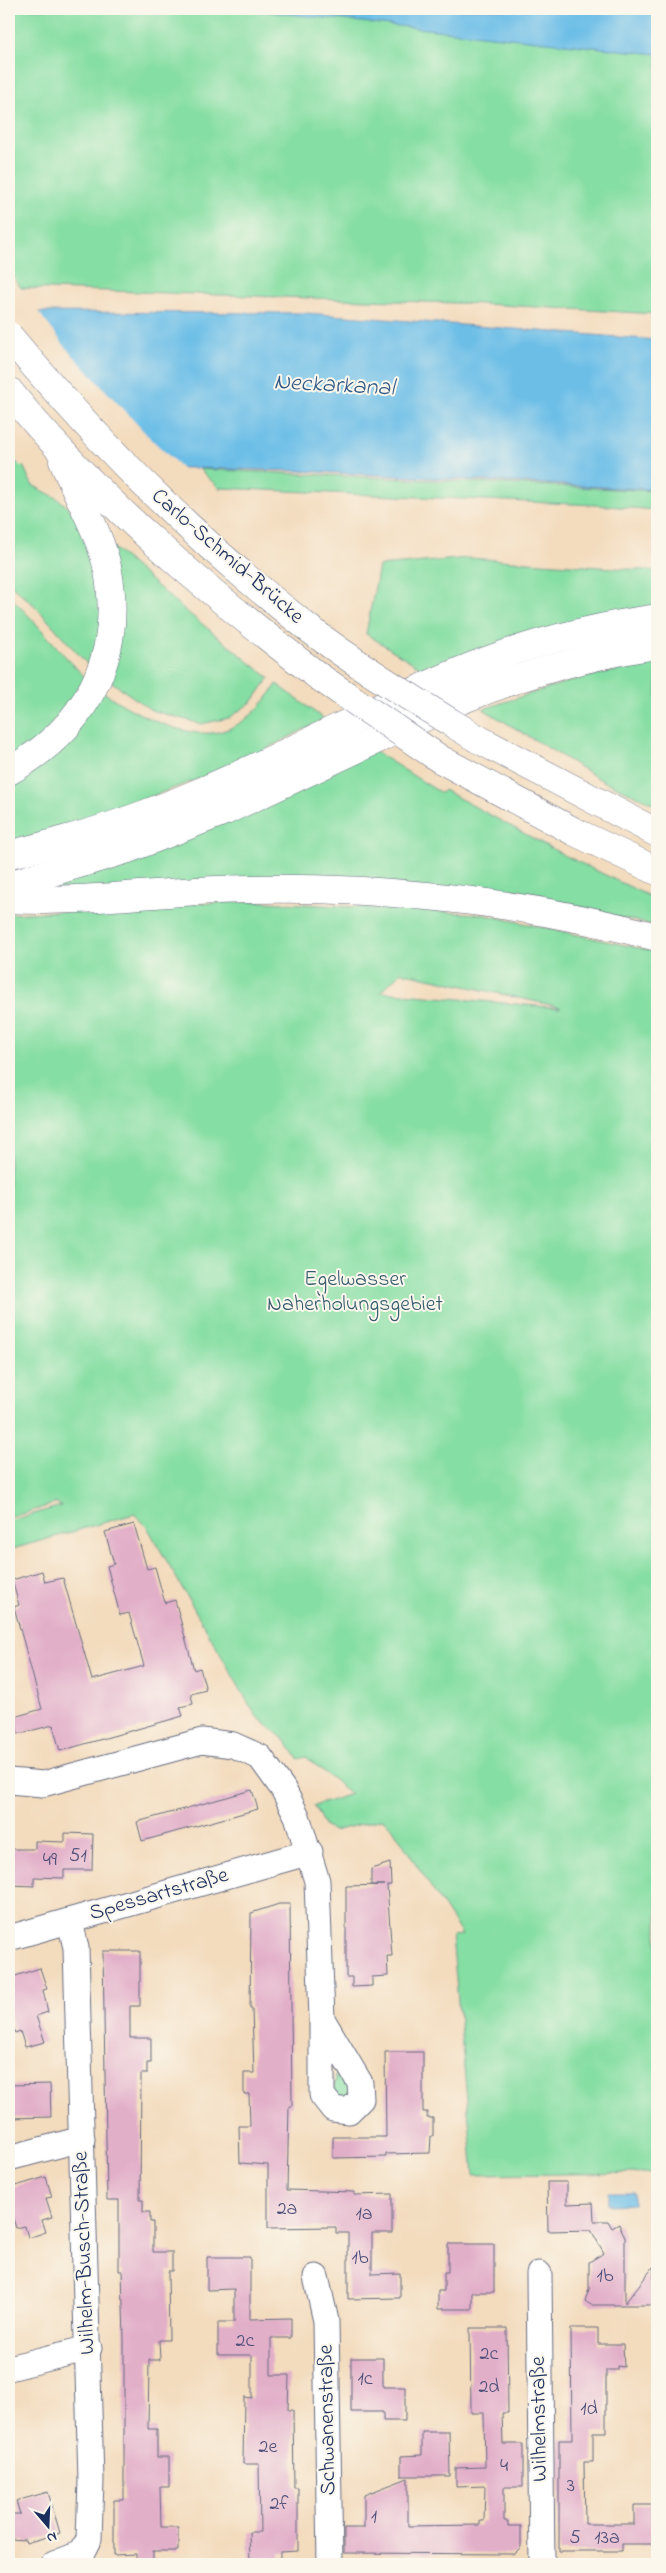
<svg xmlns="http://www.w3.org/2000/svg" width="666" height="2573" viewBox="0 0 666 2573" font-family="'Indie Flower',sans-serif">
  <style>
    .green { fill: #85dea3; stroke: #508680; fill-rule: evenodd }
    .water { fill: #6cbee7; stroke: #4476a2 }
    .pier { fill: #f3dbbd }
    .building { fill: #e2afc9 }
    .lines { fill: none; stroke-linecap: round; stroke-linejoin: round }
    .minor-casing { stroke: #676b7f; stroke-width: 27 }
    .highway-casing { stroke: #676b7f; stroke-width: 29 }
    .minor { stroke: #fff; stroke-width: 25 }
    .highway { stroke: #fff; stroke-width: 28 }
    .highway-bridge-casing { stroke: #676b7f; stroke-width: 29; stroke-linecap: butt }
    .highway-bridge { stroke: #fff; stroke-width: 28 }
    .labels { text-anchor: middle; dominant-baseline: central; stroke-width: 4; stroke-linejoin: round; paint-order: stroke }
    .number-label { font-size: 20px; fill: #4d4f79 }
    .street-label { font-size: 22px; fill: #1b2f5e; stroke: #fbf7ec }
    .park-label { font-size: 22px; fill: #365b6f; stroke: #fbf7ec }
    .water-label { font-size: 24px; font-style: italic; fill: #335a87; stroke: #fbf7ec }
  </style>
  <rect width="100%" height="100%" fill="#fbf7ec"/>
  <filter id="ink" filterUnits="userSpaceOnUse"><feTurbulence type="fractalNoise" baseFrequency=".02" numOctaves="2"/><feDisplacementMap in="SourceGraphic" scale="10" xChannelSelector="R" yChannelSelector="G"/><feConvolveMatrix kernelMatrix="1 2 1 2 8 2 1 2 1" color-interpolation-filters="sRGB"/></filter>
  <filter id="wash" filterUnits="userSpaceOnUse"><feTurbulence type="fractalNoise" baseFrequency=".0096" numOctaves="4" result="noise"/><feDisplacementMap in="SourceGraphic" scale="20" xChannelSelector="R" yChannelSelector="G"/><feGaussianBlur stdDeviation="1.12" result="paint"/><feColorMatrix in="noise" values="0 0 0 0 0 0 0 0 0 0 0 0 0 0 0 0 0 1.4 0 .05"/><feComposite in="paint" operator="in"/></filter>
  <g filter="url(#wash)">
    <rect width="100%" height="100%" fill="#f3dbbd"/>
    <g class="green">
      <polygon points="9,9 254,9 657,52 657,314 484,304 21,288 9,270"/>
      <polygon points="9,463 22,463 32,485 57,498 181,607 269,678 253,701 229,718 201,724 151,710 88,665 35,606 9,583"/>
      <polygon points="199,469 657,491 657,510 595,505 219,488"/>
      <polygon points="469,558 657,571 657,609 429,673 366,634 379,566"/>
      <path d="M9,596c26,24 48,53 73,78 26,27 92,63 130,59 29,-3 51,-27 65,-49l47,35 -95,49 -178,65 -42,9z"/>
      <polygon points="657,662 657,805 603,781 483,709 573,680"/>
      <polygon points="374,751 441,793 444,790 562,854 657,900 657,926 554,903 30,888"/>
      <path d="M248,901l233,13 176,38v1221l-183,2 -22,-239 10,-1 -70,-108 -10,-8 -49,12 -8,-4 -11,-21 37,-12 -45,-37 -8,2 -12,-18 -30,-25 -110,-191 -12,-11 -125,36v-29l52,-15 -4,-3 -48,15v-604zM401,972l159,35v1l-179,-16z"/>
      <polygon points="337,2070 346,2077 350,2090 343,2099 333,2095"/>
    </g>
    <g class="water">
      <polygon points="242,9 657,9 657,54"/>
      <polygon points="9,312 306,313 657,340 657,490 300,471 9,463"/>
      <polygon points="608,2192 634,2192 634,2204 608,2205"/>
    </g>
    <polygon class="pier" points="9,310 37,310 67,349 150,438 184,470 20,466 9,452"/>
    <g id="blocks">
      <g class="building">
        <polygon points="134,1524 147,1569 155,1567 165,1603 175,1600 194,1670 200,1668 206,1690 191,1694 193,1704 180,1707 183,1716 60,1751 53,1725 18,1734 14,1717 42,1709 14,1607 19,1605 12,1580 42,1571 45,1582 63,1578 92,1680 144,1666 129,1613 120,1615 107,1566 114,1564 105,1532"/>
        <polygon points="252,1790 258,1809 142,1841 137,1822"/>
        <polygon points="65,1833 93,1834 92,1870 64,1870 64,1878 34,1877 34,1886 9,1885 9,1849 35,1849 35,1841 65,1842"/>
        <polygon points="390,1863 391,1885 387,1885 392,1956 387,1956 388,1976 372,1977 372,1986 352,1987 352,1977 346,1977 346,1886 384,1885 371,1885 371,1869"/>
        <polygon points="279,1904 290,1904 292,2106 289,2106 287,2190 354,2192 354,2195 392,2194 392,2233 372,2233 372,2274 400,2273 400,2298 348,2299 348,2233 336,2233 336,2227 268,2228 268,2165 240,2163 239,2126 250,2126 249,2094 244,2094 244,2073 254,2073 252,2008 250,2008 251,1913"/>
        <polygon points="103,1951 140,1951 140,2006 130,2006 130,2038 151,2038 151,2063 147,2063 147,2074 141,2074 140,2200 143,2200 143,2212 150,2212 150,2222 153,2222 153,2252 172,2252 172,2271 168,2271 169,2340 159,2340 160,2360 149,2360 148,2429 157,2429 157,2457 169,2457 169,2487 160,2487 161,2527 178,2527 178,2551 153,2551 153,2563 136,2563 136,2554 114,2555 114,2500 124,2500 124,2340 122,2271 119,2271 119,2200 107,2200"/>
        <polygon points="40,1968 47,1989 43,1990 48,2012 36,2016 45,2042 25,2047 20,2031 15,2033 9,2013 9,1978"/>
        <polygon points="385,2052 423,2052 423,2112 427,2112 427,2118 433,2118 433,2136 431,2136 430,2153 386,2154 386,2157 333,2158 333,2137 386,2137"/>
        <polygon points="50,2084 51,2117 9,2118 9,2085"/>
        <polygon points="46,2177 52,2197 46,2198 52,2217 42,2220 46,2232 28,2238 25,2226 16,2228 10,2209 14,2208 9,2188"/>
        <polygon points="547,2182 567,2182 567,2204 593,2203 594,2221 608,2221 612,2228 619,2224 625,2237 625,2303 654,2266 654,2305 591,2305 585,2301 589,2289 589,2262 604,2253 591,2230 548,2231"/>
        <polygon points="448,2244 494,2244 494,2292 472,2292 472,2309 438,2309 438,2291 444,2291 444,2272 448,2272"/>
        <polygon points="207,2257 250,2257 250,2319 291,2318 291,2338 271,2338 271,2375 289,2375 288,2410 293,2410 294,2488 298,2488 298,2551 280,2552 280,2562 250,2562 249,2532 260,2532 259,2464 243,2464 244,2397 252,2398 252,2355 218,2355 218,2322 234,2322 234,2289 207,2290"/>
        <polygon points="470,2328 507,2328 508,2413 502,2413 503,2444 523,2444 523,2487 504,2487 504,2521 508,2521 508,2526 521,2526 521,2547 514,2554 344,2553 344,2528 364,2528 364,2495 408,2478 408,2526 480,2525 480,2521 484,2521 485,2486 456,2487 456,2468 485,2467 484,2413 471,2413"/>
        <polygon points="571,2328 598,2328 598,2344 623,2344 624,2367 617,2366 617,2370 606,2370 606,2432 593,2432 593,2462 584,2462 585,2524 634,2524 634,2505 657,2505 657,2544 622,2544 622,2551 559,2551 559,2440 572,2440"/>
        <polygon points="351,2358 383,2358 383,2387 405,2387 405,2421 383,2421 383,2412 351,2412"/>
        <polygon points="422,2432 449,2432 450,2476 401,2476 401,2456 422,2455"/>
        <polygon points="48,2492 60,2533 26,2543 25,2540 9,2539 9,2514 20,2514 16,2501"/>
      </g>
    </g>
  </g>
  <g filter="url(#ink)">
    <use href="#blocks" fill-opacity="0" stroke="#676b7f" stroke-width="1"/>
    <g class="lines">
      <defs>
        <g id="minor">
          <polyline points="9,1781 43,1784 202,1741 233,1745 260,1757 283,1789 297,1816 317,1881 322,2019 322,2095 333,2109 349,2111 361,2099 360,2083 322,2019"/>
          <polyline points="9,1938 310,1852"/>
          <polyline points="9,2158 82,2139"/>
          <polyline points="539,2274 542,2564"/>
          <polyline points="316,2277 326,2321 330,2564"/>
          <polyline points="9,2368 89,2348"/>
          <polyline points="54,2564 82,2553 89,2539 91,2480 76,1948 70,1921"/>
        </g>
        <g id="highway">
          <path d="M9,391c88,109 198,200 309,285"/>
          <polyline points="478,739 657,833"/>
          <polyline points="440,759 573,831 657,871"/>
          <path d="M9,771c76,-42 115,-113 99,-200 -7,-36 -31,-76 -45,-110"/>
          <path d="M9,854c18,-3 37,-9 55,-14 135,-36 255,-107 382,-163 67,-29 139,-49 211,-59"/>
          <path d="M9,885l119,-36 97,-38 236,-111c63,-26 129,-45 196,-55"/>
          <path d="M9,899c69,4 138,-6 207,-9 147,-6 299,9 441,47"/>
        </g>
      </defs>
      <use href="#minor" class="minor-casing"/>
      <use href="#highway" class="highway-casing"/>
      <use href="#minor" class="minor"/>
      <use href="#highway" class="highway"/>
      <defs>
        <g id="highway-bridge">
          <path d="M9,336c89,107 188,206 299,292 54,41 113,76 170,111"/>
          <polyline points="318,676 440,759"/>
        </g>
      </defs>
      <use href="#highway-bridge" class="highway-bridge-casing"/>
      <use href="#highway-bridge" class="highway-bridge"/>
    </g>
  </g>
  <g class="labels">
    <g class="number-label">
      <text x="78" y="1856">51</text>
      <text x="50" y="1860">49</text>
      <text x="287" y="2209">2a</text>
      <text x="364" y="2214">1a</text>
      <text x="360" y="2258">1b</text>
      <text x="605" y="2276">1b</text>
      <text x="245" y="2341">2c</text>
      <text x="489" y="2354">2c</text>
      <text x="365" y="2379">1c</text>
      <text x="489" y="2387">2d</text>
      <text x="589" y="2409">1d</text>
      <text x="268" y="2447">2e</text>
      <text x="504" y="2466">4</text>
      <text x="571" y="2486">3</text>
      <text x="279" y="2504">2f</text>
      <text x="374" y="2517">1</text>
      <text x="575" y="2538">5</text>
      <text x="607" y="2538">13a</text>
    </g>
    <g class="street-label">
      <text transform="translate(227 557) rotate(41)">Carlo-Schmid-Brücke</text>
      <text transform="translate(159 1895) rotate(-16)">Spessartstraße</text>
      <text transform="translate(85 2253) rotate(-92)">Wilhelm-Busch-Straße</text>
      <text transform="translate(540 2419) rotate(-91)">Wilhelmstraße</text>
      <text transform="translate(328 2420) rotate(-91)">Schwanenstraße</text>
    </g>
    <g class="park-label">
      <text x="355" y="1280">Egelwasser<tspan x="355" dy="25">Naherholungsgebiet</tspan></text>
    </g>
    <g class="water-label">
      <text transform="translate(334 386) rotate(3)">Neckarkanal</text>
    </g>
  </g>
  <rect width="666" height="2573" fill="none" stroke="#fbf7ec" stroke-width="30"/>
  <g transform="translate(48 2526) rotate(161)" stroke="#fbf7ec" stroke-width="4" paint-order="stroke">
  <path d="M0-4L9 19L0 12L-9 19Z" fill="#1b2f5e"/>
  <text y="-8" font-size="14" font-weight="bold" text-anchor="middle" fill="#1b2f5e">N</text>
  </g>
</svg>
